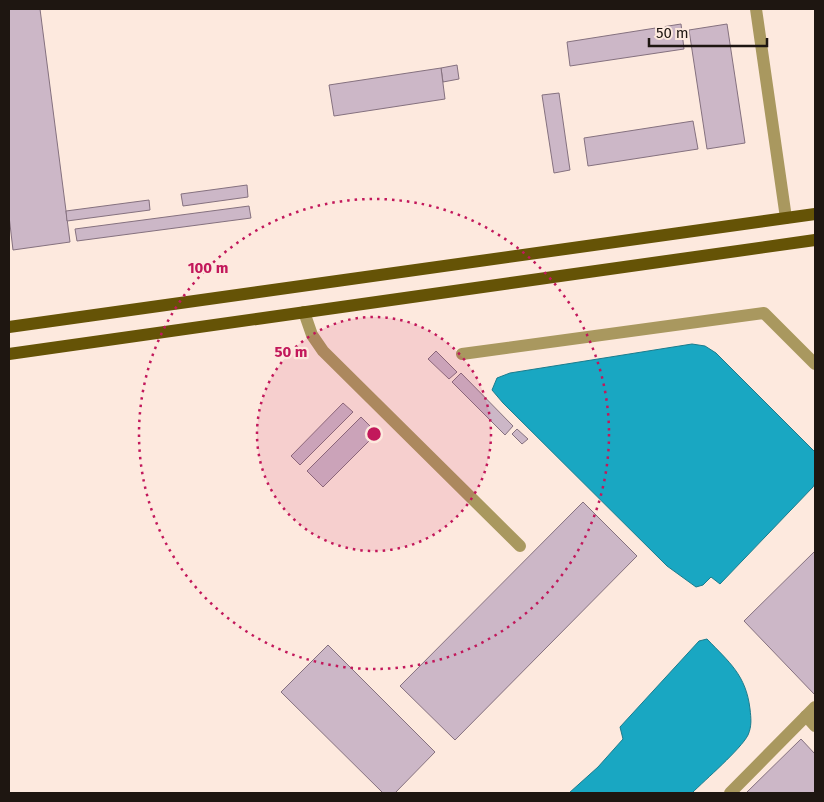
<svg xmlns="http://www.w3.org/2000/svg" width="824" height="802" viewBox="0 0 824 802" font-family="'Fira Sans',sans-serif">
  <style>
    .water { fill: #19a7c2; stroke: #1a7c8d }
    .building { fill: #ccb7c7; stroke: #85717f }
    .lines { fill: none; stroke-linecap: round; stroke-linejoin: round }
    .minor { stroke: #a9985f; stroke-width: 12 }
    .major { stroke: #655306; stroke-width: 12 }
    .ring { fill: none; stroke: #c2185b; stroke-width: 2.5; stroke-dasharray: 2.5 5 }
    .centre { fill: #c2185b; stroke: #fde9de; stroke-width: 2.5 }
    .ring-label { font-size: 15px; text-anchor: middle; font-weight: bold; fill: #c2185b; stroke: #fde9de; stroke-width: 4.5; stroke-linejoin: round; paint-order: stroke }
  </style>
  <rect width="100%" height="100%" fill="#fde9de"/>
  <g class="water">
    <polygon points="692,344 705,346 716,353 815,452 815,483 813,487 720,584 711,577 703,585 696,587 667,566 503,403 492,390 497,378 510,373"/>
    <path d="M707,639c22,23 39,36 43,70 1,9 2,17 -2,26 -7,14 -43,45 -56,58h-123l29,-26 25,-28 -3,-12 79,-86z"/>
  </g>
  <g class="building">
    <polygon points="9,9 40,9 70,242 13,250 9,216"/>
    <polygon points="681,24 684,49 570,66 567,42"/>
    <polygon points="727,24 745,143 707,149 689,30"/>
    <polygon points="457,65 459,79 443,82 441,68"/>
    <polygon points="441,68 445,99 334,116 329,85"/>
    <polygon points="559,93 570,170 554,173 542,95"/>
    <polygon points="693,121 698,149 588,166 584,138"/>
    <polygon points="247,185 248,197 183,206 181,194"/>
    <polygon points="149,200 150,210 67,221 66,211"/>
    <polygon points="249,206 251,218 77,241 75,229"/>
    <polygon points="436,351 457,372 449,379 428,359"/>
    <polygon points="461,373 513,426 505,435 452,382"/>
    <polygon points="343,403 353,412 300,465 291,456"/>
    <polygon points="361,417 377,433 323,487 307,471"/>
    <polygon points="517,429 528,439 522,444 512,434"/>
    <polygon points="583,502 637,556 455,740 400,686"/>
    <polygon points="815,551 815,695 744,621"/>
    <polygon points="328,645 435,752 395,793 383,793 281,692"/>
    <polygon points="801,739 815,754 815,793 746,793"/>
  </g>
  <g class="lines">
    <g class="minor">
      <polyline points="756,9 786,218"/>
      <polyline points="304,312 312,335 323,351 520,546"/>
      <polyline points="462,354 764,313 815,364"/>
      <polyline points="806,716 815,726"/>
      <polyline points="730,793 815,707"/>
    </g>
    <g class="major">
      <polyline points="9,327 815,214"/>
      <polyline points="9,354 815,240"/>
    </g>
  </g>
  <circle cx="374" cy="434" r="117" fill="#c2185b" fill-opacity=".12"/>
  <g class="ring">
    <circle cx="374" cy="434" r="117"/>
    <circle cx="374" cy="434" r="235"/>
  </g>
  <circle cx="374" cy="434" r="8" class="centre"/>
  <g class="ring-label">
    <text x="208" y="273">100 m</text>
    <text x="291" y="357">50 m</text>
  </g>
  <rect width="824" height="802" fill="none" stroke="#1e1611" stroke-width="20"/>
  <path d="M649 38v8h118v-8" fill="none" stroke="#1e1611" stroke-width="2.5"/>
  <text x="656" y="38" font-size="15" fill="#1e1611" stroke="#fde9de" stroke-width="4" paint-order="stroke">50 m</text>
</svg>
